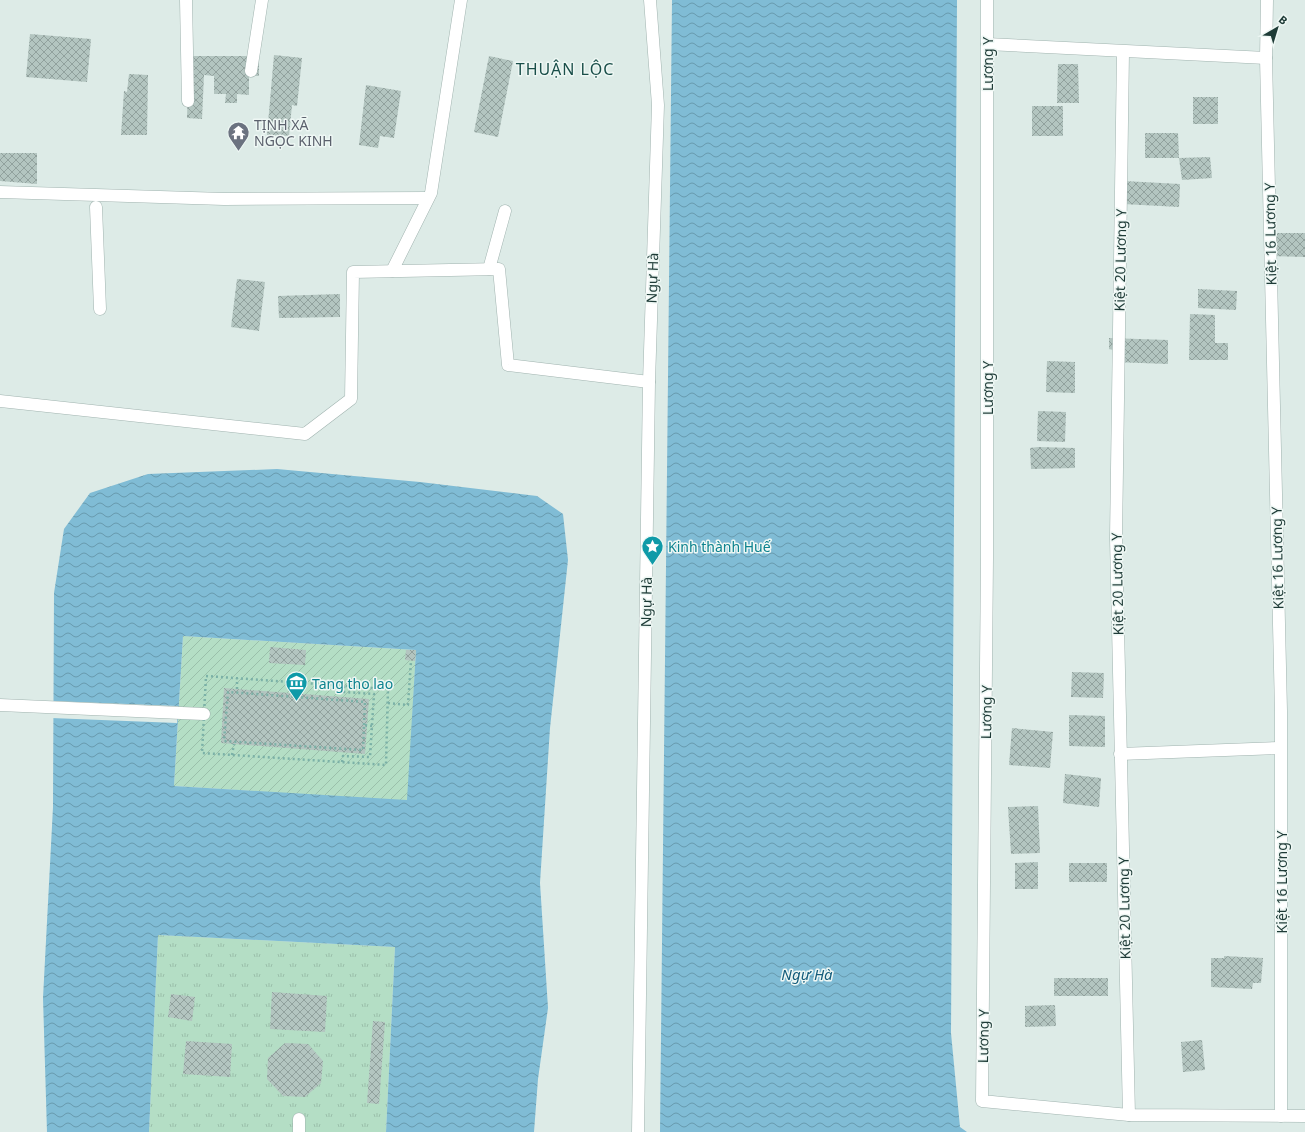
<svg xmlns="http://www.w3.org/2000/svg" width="1305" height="1132" viewBox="0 0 1305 1132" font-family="'Noto Sans',sans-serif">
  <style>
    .park { fill: url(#park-tufts) }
    .garden { fill: url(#garden-furrows) }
    .water { fill: url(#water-waves); fill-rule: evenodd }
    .pier { fill: #ddebe7 }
    .building { fill: url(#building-cross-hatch) }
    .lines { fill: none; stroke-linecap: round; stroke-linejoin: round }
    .service-casing { stroke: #a0b3af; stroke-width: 13 }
    .minor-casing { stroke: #a0b3af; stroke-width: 13 }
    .path { stroke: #7bb1a7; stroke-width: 2.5; stroke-dasharray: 2 3; stroke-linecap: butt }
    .service { stroke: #fff; stroke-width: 12 }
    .minor { stroke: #fff; stroke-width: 12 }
    .labels { text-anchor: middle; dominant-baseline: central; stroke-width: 3; stroke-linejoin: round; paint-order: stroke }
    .street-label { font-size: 14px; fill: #1e3b37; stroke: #eef7f4 }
    .worship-label { font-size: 14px; fill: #5b616d; stroke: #eef7f4; text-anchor: start }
    .culture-label { font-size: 14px; fill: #0d838f; stroke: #eef7f4; text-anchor: start }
    .water-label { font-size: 15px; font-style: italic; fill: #145c7b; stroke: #eef7f4 }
    .quarter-label { font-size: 16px; letter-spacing: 1px; fill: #194e49; stroke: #eef7f4 }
  </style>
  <defs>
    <pattern id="park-tufts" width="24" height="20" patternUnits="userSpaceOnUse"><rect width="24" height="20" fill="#b4dec5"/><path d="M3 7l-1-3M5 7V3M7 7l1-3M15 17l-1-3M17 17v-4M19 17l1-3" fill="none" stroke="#9abfaa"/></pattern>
    <pattern id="garden-furrows" width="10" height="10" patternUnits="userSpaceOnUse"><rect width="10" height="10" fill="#b4dec5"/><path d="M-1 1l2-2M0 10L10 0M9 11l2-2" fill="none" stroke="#9abfaa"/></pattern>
    <pattern id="water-waves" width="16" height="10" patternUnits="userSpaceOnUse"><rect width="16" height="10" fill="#80bcd5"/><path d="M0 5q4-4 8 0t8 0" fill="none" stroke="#689aae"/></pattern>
    <pattern id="building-cross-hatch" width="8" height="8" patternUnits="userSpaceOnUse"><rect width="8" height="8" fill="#b3c5c0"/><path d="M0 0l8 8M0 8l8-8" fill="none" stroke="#91a19d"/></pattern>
  </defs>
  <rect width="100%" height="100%" fill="#ddebe7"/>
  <polygon class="park" points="158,935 395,947 386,1132 149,1132"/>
  <polygon class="garden" points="183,636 416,650 408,801 174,786"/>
  <g class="water">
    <polygon points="672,0 957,0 951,1033 960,1127 967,1132 660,1132"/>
    <path d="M277,469l143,13 117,14 26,18 5,46 -18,168 -10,155 8,125 -10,71 -4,53h-148l9,-185 -237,-12 -9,197h-102l-4,-134 10,-191 1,-214 10,-64 26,-36 58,-19zM183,636l233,14 -9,150 -233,-14z"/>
  </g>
  <polygon class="pier" points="51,701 178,706 177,723 51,718"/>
  <g class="building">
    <polygon points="30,34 91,39 87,82 26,77"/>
    <polygon points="274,55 302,58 297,106 292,105 289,136 267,135"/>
    <polygon points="189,56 259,56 259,76 249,76 249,95 237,94 237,103 225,103 226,94 214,94 214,76 204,75 202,119 187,118"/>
    <polygon points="489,56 513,61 498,137 474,132"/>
    <polygon points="1058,64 1078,64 1079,103 1057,103"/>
    <polygon points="129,74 148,75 147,135 121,135 124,91 127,92"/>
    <polygon points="366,85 401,91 394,138 380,136 378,148 359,145"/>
    <rect x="1193" y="97" width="25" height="27"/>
    <rect x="1032" y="106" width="31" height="30"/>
    <polygon points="1145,133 1178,133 1179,158 1145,158"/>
    <polygon points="0,153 37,153 37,184 0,181"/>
    <polygon points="1210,157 1212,178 1182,180 1179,158"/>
    <polygon points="1124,181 1180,184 1179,207 1123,204"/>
    <polygon points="1270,233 1305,233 1305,257 1270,256"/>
    <polygon points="237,279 265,282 259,331 231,327"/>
    <polygon points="1198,289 1237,291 1236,310 1198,308"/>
    <polygon points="340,294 340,317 279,318 278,296"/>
    <polygon points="1190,314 1215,315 1215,343 1228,343 1228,360 1189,360"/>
    <polygon points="1109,338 1168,340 1168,364 1113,362 1113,350 1109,349"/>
    <polygon points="1047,361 1075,362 1075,393 1046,392"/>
    <polygon points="1038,411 1066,412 1065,442 1037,441"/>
    <polygon points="1038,447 1075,448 1075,468 1031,469 1030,448"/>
    <polygon points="270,647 306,650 305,665 269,663"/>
    <polygon points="406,650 416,650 415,661 405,660"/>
    <polygon points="1072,672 1104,673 1103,698 1071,697"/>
    <polygon points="224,688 369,699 365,754 221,743"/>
    <polygon points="1069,715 1105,716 1105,747 1069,746"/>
    <polygon points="1012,728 1053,732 1050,768 1009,765"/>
    <polygon points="1065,774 1101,778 1099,807 1063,803"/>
    <polygon points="1038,806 1040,853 1011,854 1008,807"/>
    <polygon points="1038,862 1038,889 1015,889 1015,863"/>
    <rect x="1069" y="863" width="38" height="19"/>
    <polygon points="1224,956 1263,958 1261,983 1253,983 1252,989 1211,987 1211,958 1224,958"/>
    <rect x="1054" y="978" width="54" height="18"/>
    <polygon points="272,992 327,996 325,1032 270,1029"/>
    <polygon points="171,994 195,997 192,1021 168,1017"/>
    <polygon points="1055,1005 1056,1026 1025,1027 1025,1006"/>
    <polygon points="373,1021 385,1022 379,1104 367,1103"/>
    <polygon points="1202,1040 1205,1070 1183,1072 1181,1042"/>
    <polygon points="186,1041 232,1044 230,1077 183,1074"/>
    <polygon points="285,1043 308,1044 323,1061 321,1083 305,1097 283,1096 267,1079 268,1058"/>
  </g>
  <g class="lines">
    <defs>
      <g id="service">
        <polyline points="186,0 188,101"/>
        <polyline points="251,71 262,0"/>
        <polyline points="0,192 224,199 428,198"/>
        <polyline points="96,207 100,309"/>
        <polyline points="489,269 505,211"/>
        <polyline points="392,271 431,193 461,0"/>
        <polyline points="0,401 305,434 351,399 353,272 499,269 508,365 649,382"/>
        <polyline points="0,705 204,714"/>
        <polyline points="299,1132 299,1119"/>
      </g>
      <g id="minor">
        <polyline points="987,0 987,558 982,1101 1129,1115 1305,1116"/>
        <polyline points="1267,0 1266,58 1281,711 1281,1116"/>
        <polyline points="987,44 1266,58"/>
        <polyline points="1123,52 1116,538 1129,1115"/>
        <polyline points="1120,754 1280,748"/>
        <polyline points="638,1132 649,382 658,105 650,0"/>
      </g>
    </defs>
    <use href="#service" class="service-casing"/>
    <use href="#minor" class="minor-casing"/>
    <g class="path">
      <polygon points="206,676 388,689 386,765 202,753"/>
      <polyline points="237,689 237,678"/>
      <polyline points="388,703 408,705 411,661"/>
      <polyline points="364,725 365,702 228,692 224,741 363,750 364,725 372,726"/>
      <polyline points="232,755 234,744"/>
      <polyline points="342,762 343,756 370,757 374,694 344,692 344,686"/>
    </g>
    <use href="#service" class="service"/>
    <use href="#minor" class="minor"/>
  </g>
  <defs>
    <symbol id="temple-pin" viewBox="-11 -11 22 30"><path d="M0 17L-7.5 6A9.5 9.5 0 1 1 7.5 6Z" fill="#6b7280" stroke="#eef7f4"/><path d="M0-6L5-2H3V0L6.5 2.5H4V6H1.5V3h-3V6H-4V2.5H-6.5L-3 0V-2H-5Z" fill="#fff"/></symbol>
    <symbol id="sight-pin" viewBox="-11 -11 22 30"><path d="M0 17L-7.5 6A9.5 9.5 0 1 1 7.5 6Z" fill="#0f9aa8" stroke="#eef7f4"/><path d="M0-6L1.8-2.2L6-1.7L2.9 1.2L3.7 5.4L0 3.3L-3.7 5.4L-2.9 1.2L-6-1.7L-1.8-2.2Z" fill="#fff"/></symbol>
    <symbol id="museum-pin" viewBox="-11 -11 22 30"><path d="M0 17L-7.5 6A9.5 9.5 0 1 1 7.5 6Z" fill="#0f9aa8" stroke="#eef7f4"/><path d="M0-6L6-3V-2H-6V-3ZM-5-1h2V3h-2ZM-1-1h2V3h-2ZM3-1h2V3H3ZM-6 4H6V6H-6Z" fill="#fff"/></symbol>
  </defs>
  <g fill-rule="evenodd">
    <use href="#temple-pin" x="226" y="120" width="25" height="34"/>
    <use href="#sight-pin" x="640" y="534" width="25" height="34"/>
    <use href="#museum-pin" x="284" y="670" width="25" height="34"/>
  </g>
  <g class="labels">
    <g class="street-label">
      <text transform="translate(987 64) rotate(-90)">Lương Y</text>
      <text transform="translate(1270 234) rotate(-91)">Kiệt 16 Lương Y</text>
      <text transform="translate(1120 260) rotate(-89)">Kiệt 20 Lương Y</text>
      <text transform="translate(652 278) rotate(-88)">Ngự Hà</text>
      <text transform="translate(987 388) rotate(-90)">Lương Y</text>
      <text transform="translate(1277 558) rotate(-91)">Kiệt 16 Lương Y</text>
      <text transform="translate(1117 584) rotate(-91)">Kiệt 20 Lương Y</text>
      <text transform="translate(646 602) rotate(-89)">Ngự Hà</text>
      <text transform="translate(986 712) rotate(-89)">Lương Y</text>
      <text transform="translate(1281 882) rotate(-90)">Kiệt 16 Lương Y</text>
      <text transform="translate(1124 908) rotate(-91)">Kiệt 20 Lương Y</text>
      <text transform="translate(983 1036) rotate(-89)">Lương Y</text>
    </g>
    <g class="worship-label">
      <text x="254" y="124">TỊNH XÃ<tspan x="254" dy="16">NGỌC KINH</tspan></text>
    </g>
    <g class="culture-label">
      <text x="668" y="546">Kinh thành Huế</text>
      <text x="312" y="683">Tang tho lao</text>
    </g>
    <g class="water-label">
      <text x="807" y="974">Ngự Hà</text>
    </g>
    <g class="quarter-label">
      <text x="565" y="69">THUẬN LỘC</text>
    </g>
  </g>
  <g transform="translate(1277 28) rotate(38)" stroke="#eef7f4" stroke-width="3" paint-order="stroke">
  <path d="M0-3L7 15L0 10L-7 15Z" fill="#1e3b37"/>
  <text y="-6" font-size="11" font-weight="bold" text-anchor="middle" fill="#1e3b37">B</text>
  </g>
</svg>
